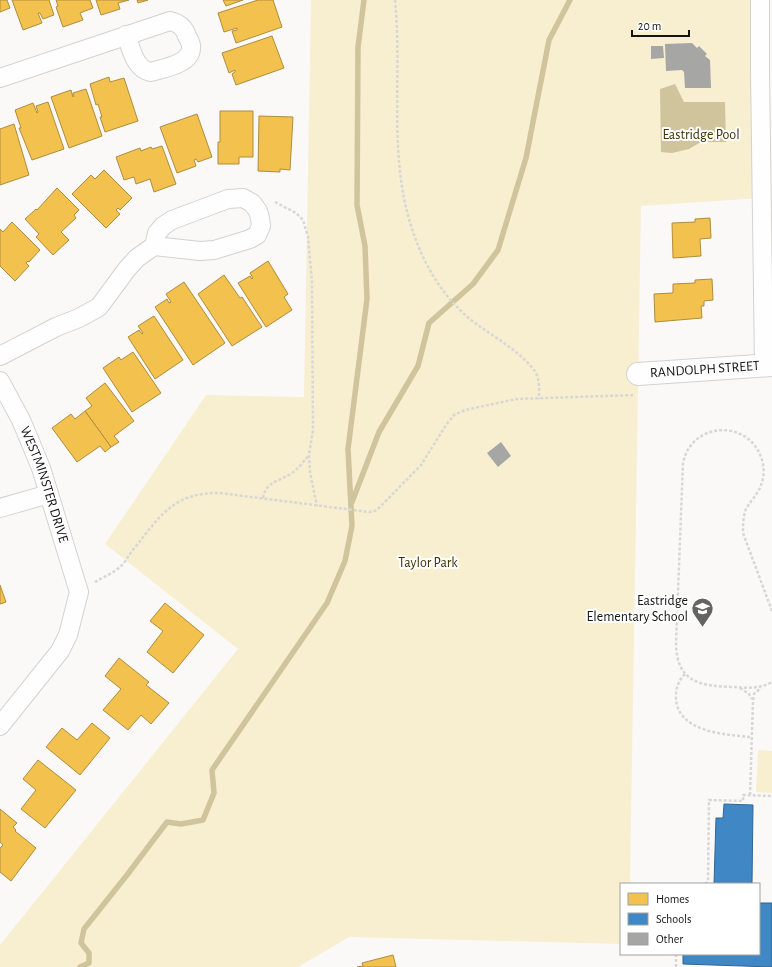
<svg xmlns="http://www.w3.org/2000/svg" width="772" height="967" viewBox="0 0 772 967" font-family="'Alegreya Sans',sans-serif">
  <style>
    .green { fill: #f8efd0 }
    .water { fill: #d0c49c }
    .homes { fill: #f2c14e; stroke: #af8d3c }
    .schools { fill: #3f88c5; stroke: #326590 }
    .lines { fill: none; stroke-linecap: round; stroke-linejoin: round }
    .stream { stroke: #d0c49c; stroke-width: 5.5 }
    .building { fill: #a6a6a5 }
    .minor-casing { stroke: #d3d2d1; stroke-width: 20 }
    .tertiary-casing { stroke: #d3d2d1; stroke-width: 24 }
    .path { stroke: #d7d7d6; stroke-width: 2.5; stroke-dasharray: 3 2; stroke-linecap: butt }
    .minor { stroke: #fefefe; stroke-width: 18 }
    .tertiary { stroke: #fefefe; stroke-width: 22 }
    .labels { text-anchor: middle; dominant-baseline: central; stroke-width: 4; stroke-linejoin: round; paint-order: stroke }
    .park-label { font-size: 14px; fill: #3d3101; stroke: #fff }
    .street-label { font-size: 14px; fill: #141413; stroke: #fff }
    .poi-label { font-size: 14px; fill: #141413; stroke: #fff; text-anchor: end }
  </style>
  <rect width="100%" height="100%" fill="#faf9f8"/>
  <g class="green">
    <polygon points="311,0 760,0 762,198 641,206 630,884 621,884 621,944 349,937 298,967 0,967 0,945 238,649 105,544 206,395 304,397"/>
    <polygon points="758,750 772,751 772,793 756,792"/>
  </g>
  <polygon class="water" points="675,84 684,102 725,102 726,142 701,142 689,149 672,153 661,152 660,89"/>
  <g class="homes">
    <polygon points="0,0 7,0 10,8 0,12"/>
    <polygon points="12,0 49,0 54,15 43,19 40,13 38,13 42,23 23,30"/>
    <polygon points="56,0 90,0 93,8 80,13 83,20 63,27 56,7 58,6"/>
    <polygon points="96,0 129,0 118,3 120,9 101,15"/>
    <polygon points="137,0 148,0 138,3"/>
    <polygon points="223,0 243,0 226,6"/>
    <polygon points="258,0 273,0 282,27 236,43 232,31 237,30 237,28 224,32 218,13"/>
    <polygon points="272,36 284,68 236,85 232,74 235,72 235,70 229,73 222,53"/>
    <polygon points="109,77 110,82 124,78 138,121 105,132 100,117 102,117 98,104 96,105 90,84"/>
    <polygon points="86,89 102,136 69,148 51,97 71,90 73,97 74,96 73,93"/>
    <polygon points="48,102 64,149 32,160 19,128 21,128 15,110 33,103 37,113 38,112 36,106"/>
    <polygon points="220,111 253,111 253,157 239,157 239,164 218,164 218,142 220,142"/>
    <polygon points="197,114 212,157 198,162 196,159 194,160 196,166 177,173 160,127"/>
    <polygon points="259,116 293,117 290,170 280,169 280,172 258,171"/>
    <polygon points="14,124 29,175 0,185 0,129"/>
    <polygon points="162,146 176,184 154,192 150,179 136,184 134,177 124,180 116,157 140,148 141,151 151,147 152,149"/>
    <polygon points="104,170 132,198 120,210 118,208 116,210 120,214 106,228 72,194 91,175 95,179"/>
    <polygon points="57,188 79,210 74,215 76,218 61,232 69,240 53,255 36,237 39,234 25,219 36,209 37,210"/>
    <polygon points="710,218 711,238 700,239 701,256 673,258 672,223 695,222 695,219"/>
    <polygon points="12,222 40,250 29,262 28,261 26,263 29,266 15,281 0,266 0,229 3,232"/>
    <polygon points="268,261 288,294 284,297 292,310 266,327 238,283 250,276 252,279 253,278 250,273"/>
    <polygon points="224,275 240,298 242,297 262,327 232,346 198,294"/>
    <polygon points="712,279 713,300 704,301 704,306 701,306 702,318 655,322 654,294 673,293 673,284 695,283 695,280"/>
    <polygon points="184,282 225,343 193,365 155,307 167,299 169,303 171,302 166,294"/>
    <polygon points="154,316 183,360 155,379 128,337 139,330 142,334 143,333 138,326"/>
    <polygon points="133,352 161,393 132,412 103,368 119,357 121,360"/>
    <polygon points="105,383 134,421 114,436 119,442 111,447 85,411 92,406 86,398"/>
    <polygon points="85,411 111,447 105,452 100,446 77,462 52,428 71,414 75,419"/>
    <polygon points="0,585 6,602 0,604"/>
    <polygon points="165,603 204,635 173,673 147,652 163,631 150,621"/>
    <polygon points="119,658 149,682 146,685 169,703 151,724 141,715 128,730 103,710 121,689 105,676"/>
    <polygon points="92,723 110,738 80,775 46,747 62,728 77,740"/>
    <polygon points="38,760 76,790 45,828 21,809 36,790 23,779"/>
    <polygon points="0,809 17,823 13,827 16,830 15,831 36,848 11,881 0,872 0,848 3,845 0,842"/>
    <polygon points="393,955 396,967 357,967 363,966 362,963"/>
  </g>
  <g class="schools">
    <polygon points="724,804 753,805 752,884 714,884 716,818 723,818"/>
    <polygon points="759,903 772,903 772,967 683,964 683,954 759,954"/>
  </g>
  <g class="lines">
    <g class="stream">
      <polyline points="352,502 379,432 418,366 429,323 473,284 498,250 526,158 549,40 570,0"/>
      <polyline points="80,967 89,963 89,953 81,943 84,929 127,875 167,822 181,824 203,820 214,793 212,770 327,603 345,561 352,526 348,449 367,299 365,246 357,205 358,47 364,0"/>
    </g>
  </g>
  <g class="building">
    <polygon points="692,43 697,48 699,46 707,54 705,56 710,60 711,88 685,88 684,72 682,70 666,71 665,44"/>
    <polygon points="651,46 663,46 664,58 651,59"/>
    <polygon points="501,442 511,456 498,467 487,453"/>
  </g>
  <g class="lines">
    <defs>
      <g id="minor">
        <polyline points="760,0 760,71 764,366"/>
        <path d="M0,78l170,-57c9,2 14,6 17,15 2,4 5,8 4,12 0,16 -27,20 -40,24 -16,-2 -20,-24 -25,-37"/>
        <polyline points="0,356 56,327 79,318 99,307 127,269 137,258 154,246 157,233 163,226 172,220 228,199 243,198 252,203 258,211 260,218 261,226 257,235 250,239 214,250 200,251 154,246"/>
        <path id="s1" d="M0,381l21,39 20,48 38,124 -11,43 -8,16 -60,75"/>
        <polyline points="0,508 49,494"/>
      </g>
      <g id="tertiary">
        <path id="s2" d="M638,374l134,-9"/>
      </g>
    </defs>
    <use href="#minor" class="minor-casing"/>
    <use href="#tertiary" class="tertiary-casing"/>
    <g class="path">
      <path d="M395,0c8,80 -9,163 21,240 9,25 24,50 43,69 21,22 56,36 75,61 6,8 5,19 5,29"/>
      <polyline points="275,202 296,213 303,220 308,237 312,282 313,430 309,455 310,472 317,506"/>
      <path d="M263,498c3,-17 16,-16 29,-25 7,-5 12,-12 17,-18"/>
      <path d="M95,582c8,-5 19,-9 26,-16 4,-3 7,-10 11,-15 27,-33 40,-59 88,-58l149,19 6,-1 5,-4 41,-42 25,-40 8,-10 11,-5 52,-11 118,-4"/>
      <path d="M772,611l-29,-78c0,-8 0,-17 3,-24 3,-5 6,-9 9,-13 7,-9 10,-21 8,-32 -9,-45 -71,-45 -80,-1l-7,181c1,39 25,42 57,43 14,1 27,2 39,-5"/>
      <path d="M685,674c-6,6 -9,13 -9,22 -1,36 50,39 75,41"/>
      <polyline points="740,688 749,694 752,699"/>
      <polyline points="750,795 753,701 754,694 761,688"/>
      <polyline points="705,884 708,881 709,800 743,801 743,795 772,796"/>
      <polyline points="676,954 676,967"/>
    </g>
    <use href="#minor" class="minor"/>
    <use href="#tertiary" class="tertiary"/>
  </g>
  <defs>
    <symbol id="school-pin" viewBox="-11 -11 22 30"><path d="M0 17L-7.5 6A9.5 9.5 0 1 1 7.5 6Z" fill="#646463" stroke="#fff"/><path d="M0-5L7-2L0 1L-7-2ZM-4 1L0 2.5L4 1V4Q0 6-4 4Z" fill="#fff"/></symbol>
  </defs>
  <g fill-rule="evenodd">
    <use href="#school-pin" x="690" y="596" width="25" height="34"/>
  </g>
  <g class="labels">
    <g class="park-label">
      <text x="701" y="135">Eastridge Pool</text>
      <text x="428" y="563">Taylor Park</text>
    </g>
    <g class="street-label">
      <text stroke="none"><textPath href="#s2" startOffset="67">RANDOLPH STREET</textPath></text>
      <text stroke="none"><textPath href="#s1" startOffset="113">WESTMINSTER DRIVE</textPath></text>
    </g>
    <g class="poi-label">
      <text x="688" y="601">Eastridge<tspan x="688" dy="16">Elementary School</tspan></text>
    </g>
  </g>
  <rect x="620" y="883" width="140" height="72" fill="#ffffff" stroke="#a1a1a1"/>
  <rect x="628" y="893" width="20" height="12" fill="#f2c14e" stroke="#a1a1a1"/>
  <text x="656" y="903" font-size="12" fill="#141413">Homes</text>
  <rect x="628" y="913" width="20" height="12" fill="#3f88c5" stroke="#a1a1a1"/>
  <text x="656" y="923" font-size="12" fill="#141413">Schools</text>
  <rect x="628" y="933" width="20" height="12" fill="#a6a6a5" stroke="#a1a1a1"/>
  <text x="656" y="943" font-size="12" fill="#141413">Other</text>
  <path d="M632 30v6h57v-6" fill="none" stroke="#141413" stroke-width="2"/>
  <text x="638" y="30" font-size="12" fill="#141413" stroke="#ffffff" stroke-width="3" paint-order="stroke">20 m</text>
</svg>
